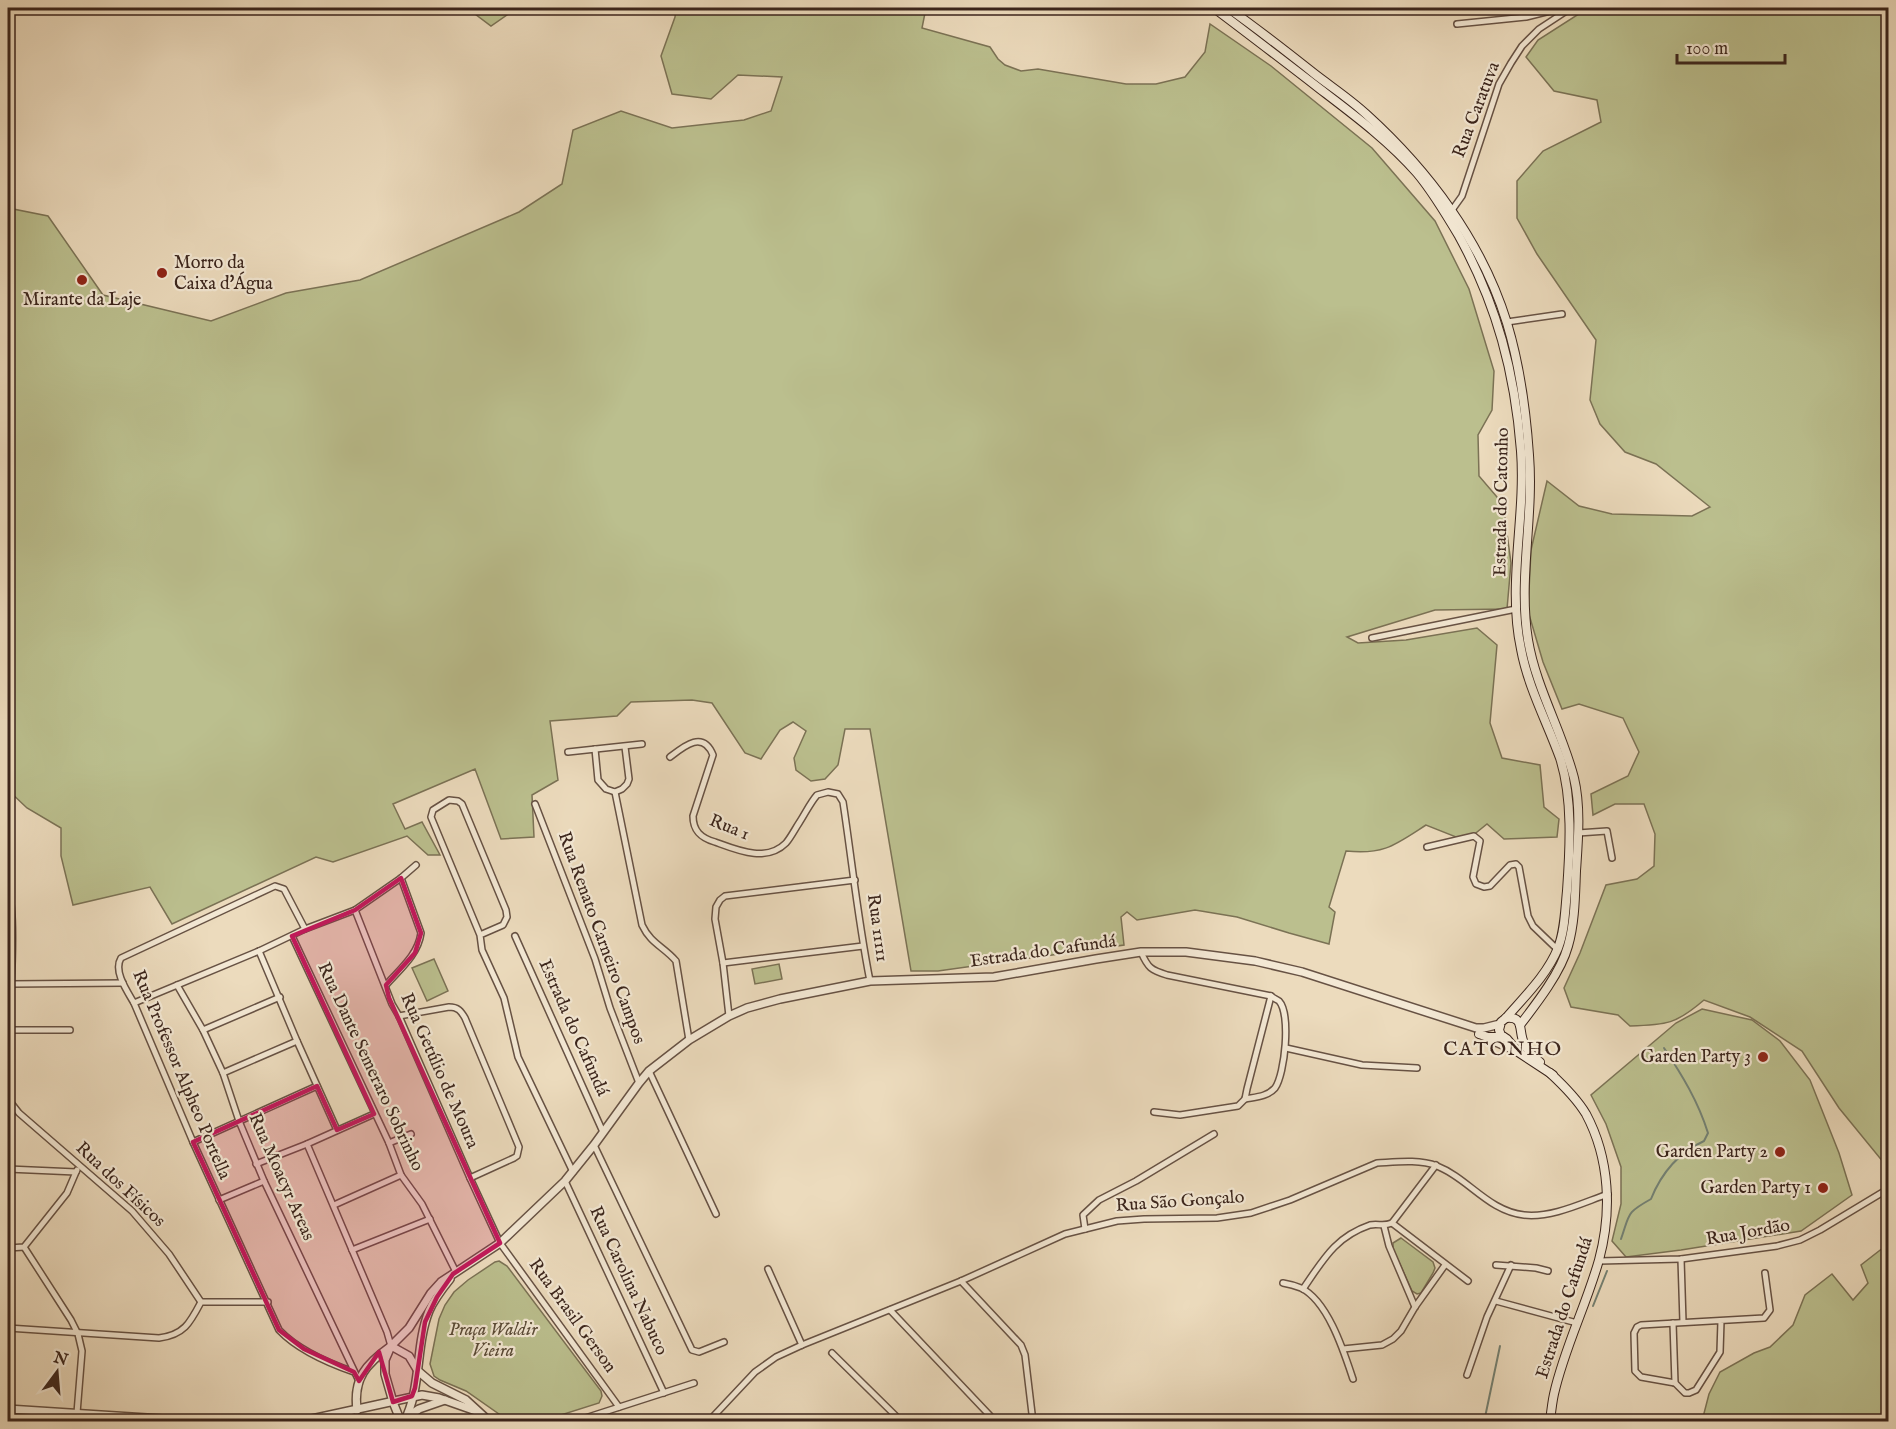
<svg xmlns="http://www.w3.org/2000/svg" width="1896" height="1429" viewBox="0 0 1896 1429" font-family="'IM FELL English',serif">
  <style>
    .green { fill: #bbbf8e; stroke: #7b7255; stroke-width: 1.5 }
    .lines { fill: none; stroke-linecap: round; stroke-linejoin: round }
    .stream { stroke: #748072; stroke-width: 2 }
    .minor-casing { stroke: #675244; stroke-width: 8 }
    .tertiary-casing { stroke: #675244; stroke-width: 10 }
    .secondary-casing { stroke: #3b251c; stroke-width: 10 }
    .minor { stroke: #f3e8d4; stroke-width: 5 }
    .tertiary { stroke: #f3e8d4; stroke-width: 7 }
    .secondary { stroke: #f3e8d4; stroke-width: 8 }
    .marked { fill: #c2185b; fill-opacity: 0.2; stroke: #c2185b; stroke-width: 4.5; stroke-linejoin: round }
    .poi-dot { fill: #8f2418; stroke: #f3e8d4; stroke-width: 2 }
    .labels { text-anchor: middle; dominant-baseline: central; stroke-width: 4.5; stroke-linejoin: round; paint-order: stroke }
    .street-label { font-size: 18px; fill: #3b251c; stroke: #f3e8d4 }
    .poi-label { font-size: 18px; fill: #3b251c; stroke: #f3e8d4; text-anchor: end }
    .park-label { font-size: 18px; font-style: italic; fill: #5b4c38; stroke: #f3e8d4 }
    .neighbourhood-label { font-size: 20px; letter-spacing: 1.5px; fill: #3b251c; stroke: #f3e8d4 }
  </style>
  <rect width="100%" height="100%" fill="#ecdbbd"/>
  <filter id="stains"><feTurbulence type="fractalNoise" baseFrequency=".00333" numOctaves="4"/><feColorMatrix values="0 0 0 0 .2 0 0 0 0 .09 0 0 0 0 .02 0 0 0 .5 -.17"/></filter>
  <radialGradient id="worn" r=".72"><stop offset=".6" stop-color="#630" stop-opacity="0"/><stop offset="1" stop-color="#630" stop-opacity=".3"/></radialGradient>
  <g class="green">
    <polygon points="467,8 517,8 491,26"/>
    <path d="M676,8h250l-4,20 68,19 8,12 7,6 16,6 17,-2 88,15h30l29,-7 20,-25 5,-28 61,42 101,82 63,73 34,68 25,82 -2,39 -14,25 1,41 24,28 8,59 -4,46 -72,1 -88,27 11,6 48,-3 71,-12 20,17 -7,78 12,35 38,7 4,42 15,12 -2,18 -53,2 -17,-15 -21,17 -40,-16c-31,20 -42,30 -80,26l-17,56 6,5 -6,32 -40,-11 -52,-16 -42,-7 -58,10 -10,-8 -6,5 3,28 -186,26h-27l-41,-242h-25l-7,36 -13,14 -14,2 -15,-11 -2,-12 12,-27 -13,-9 -13,8 -19,29 -16,-6 -33,-50 -20,-3 -61,2 -14,14 -67,5 8,59 -26,15 2,42 -33,2 -26,-70 -82,35 12,25 17,-7 18,33h-12l-21,-19 -74,26 -17,-5 -144,67 -22,-37 -77,18 -12,-49v-28l-34,-20 -19,-18v-582l40,8 55,79 108,26 75,-28 74,-13 159,-68 43,-28 11,-54 48,-19 51,17 72,-8 27,-9 11,-34 -44,-2 -27,24 -39,-5 -11,-38 14,-39z"/>
    <path d="M1588,8h300v1160l-49,-60 -37,-57 -52,-34 -46,-17c-28,24 -37,25 -74,26l-12,-11 -47,-8 -7,-19 16,-35 26,-68 31,-6 17,-13 1,-32 -11,-30h-29l-22,11 -2,-21 37,-18 11,-24 -16,-34 -44,-14 -17,5 -19,-47 -15,-51 3,-61 16,-69 32,25 33,8 80,2 18,-9 -54,-43 -31,-12 -25,-28 -10,-24 6,-60 -59,-86 -20,-36v-37l26,-30 58,-29 -4,-22 -43,-9 -28,-34 12,-17z"/>
    <polygon points="434,959 448,991 427,1001 412,968"/>
    <polygon points="779,964 782,979 755,984 752,969"/>
    <polygon points="1702,1009 1752,1020 1780,1041 1810,1080 1839,1153 1852,1195 1801,1231 1681,1250 1626,1257 1612,1241 1621,1204 1621,1167 1606,1124 1591,1095 1676,1023"/>
    <polygon points="1401,1238 1433,1262 1435,1268 1433,1273 1421,1293 1417,1294 1412,1291 1393,1249 1393,1243"/>
    <polygon points="1888,1244 1888,1421 1702,1421 1709,1394 1720,1372 1754,1353 1770,1347 1793,1325 1805,1295 1832,1274 1853,1300 1868,1283 1861,1265"/>
    <polygon points="499,1261 507,1266 601,1391 602,1396 599,1403 542,1421 509,1421 466,1391 440,1380 434,1376 430,1364 439,1319 445,1305 454,1292 468,1280 495,1262"/>
  </g>
  <g class="lines">
    <g class="stream">
      <path d="M1621,1239c9,-26 5,-26 30,-40 10,-25 27,-46 53,-58l4,-8c-10,-32 -26,-58 -44,-85"/>
      <polyline points="1593,1306 1607,1271"/>
      <polyline points="1484,1422 1500,1346"/>
    </g>
    <defs>
      <g id="minor">
        <polyline points="1457,24 1526,17 1562,8"/>
        <polyline points="1452,210 1462,196 1499,84 1511,63 1522,46 1539,29 1571,8"/>
        <polyline points="1507,322 1562,314"/>
        <polyline points="1372,638 1516,609"/>
        <polyline points="595,749 598,780 606,789 615,792 622,789 627,784 629,779 625,747"/>
        <polyline points="568,752 642,744"/>
        <path d="M670,757c14,-11 33,-27 43,-2l-20,61c0,15 8,22 22,26 22,8 51,21 71,1 5,-6 9,-14 13,-20 6,-9 11,-20 18,-28l11,-3 10,2 5,8c9,59 15,119 27,179"/>
        <path d="M615,792l27,133c9,19 21,21 34,36l13,79"/>
        <polyline points="535,804 595,959 610,1008 639,1083"/>
        <polyline points="1578,833 1607,831 1612,858"/>
        <polyline points="1427,847 1474,836 1480,841 1473,877 1476,884 1484,887 1490,886 1510,865 1516,864 1519,867 1528,916 1533,926 1557,949"/>
        <path d="M8,891c9,17 2,121 0,145"/>
        <polyline points="355,910 392,1004 399,1016 470,1178 500,1243 619,1407"/>
        <path d="M305,929l-21,-40 -9,-3 -154,72c-8,13 6,33 13,45l59,139 86,188c19,20 49,33 75,42"/>
        <polyline points="480,935 503,925 507,917 506,910 462,804 458,801 449,800 433,810 431,817 480,935 482,950 504,998 518,1057 573,1172"/>
        <polyline points="292,936 389,1143 401,1175 422,1204 456,1272"/>
        <polyline points="515,936 603,1132"/>
        <polyline points="259,951 297,1041 337,1130"/>
        <path d="M1141,952c7,16 10,18 26,23l104,21 -24,93 -2,10 -7,7 -58,9 -26,-3"/>
        <polyline points="723,963 863,946"/>
        <polyline points="11,984 123,983"/>
        <polyline points="177,985 203,1030 223,1073 239,1121 264,1181 359,1381"/>
        <path d="M386,985c14,-16 32,-30 35,-52l-20,-55"/>
        <polyline points="134,1003 259,951 305,929 355,910 401,878 416,865"/>
        <path d="M399,1016l50,-9c9,0 12,4 16,11l54,129 -2,9 -3,2 -44,20"/>
        <polyline points="729,1016 723,963 715,919 716,907 720,900 725,896 855,880"/>
        <polyline points="8,1030 70,1030"/>
        <polyline points="203,1030 280,997"/>
        <polyline points="1286,1048 1362,1065 1417,1068"/>
        <polyline points="649,1071 716,1214"/>
        <polyline points="223,1073 297,1041"/>
        <polyline points="8,1099 19,1113 132,1211 169,1254 201,1302"/>
        <path d="M1245,1099c10,-2 22,-2 30,-11 10,-14 16,-74 4,-87 -3,-2 -6,-3 -8,-5"/>
        <polyline points="193,1142 317,1086"/>
        <polyline points="389,1143 411,1134"/>
        <polyline points="307,1144 387,1332 391,1346"/>
        <polyline points="594,1145 692,1350 699,1352 724,1342"/>
        <polyline points="256,1164 307,1144 374,1114"/>
        <polyline points="8,1169 76,1172 77,1170"/>
        <polyline points="565,1181 664,1393"/>
        <polyline points="219,1200 264,1181"/>
        <polyline points="334,1205 401,1175"/>
        <polyline points="1392,1223 1468,1281"/>
        <polyline points="1384,1226 1389,1246 1415,1307"/>
        <polyline points="1085,1229 1083,1215 1099,1200 1136,1181 1214,1134"/>
        <polyline points="24,1247 71,1320 78,1334 82,1351 77,1413"/>
        <polyline points="8,1248 24,1247 67,1193 76,1172"/>
        <polyline points="352,1250 430,1219"/>
        <polyline points="1681,1259 1683,1322"/>
        <polyline points="1599,1261 1681,1259 1777,1246 1800,1240 1820,1230 1888,1189"/>
        <polyline points="1496,1265 1536,1268 1548,1271"/>
        <polyline points="768,1269 802,1345"/>
        <polyline points="961,1281 1021,1345 1025,1355 1033,1422"/>
        <path d="M1283,1283c6,1 13,3 18,5 27,13 43,64 52,91"/>
        <path d="M1303,1289c20,-29 32,-52 67,-64 9,-2 12,2 22,-2l44,-58"/>
        <polyline points="1496,1301 1577,1323"/>
        <polyline points="890,1310 996,1422"/>
        <polyline points="1721,1321 1720,1352 1696,1390 1689,1393 1685,1393 1675,1383 1641,1377 1635,1371 1634,1333 1637,1327 1641,1325 1764,1318 1770,1310 1765,1273"/>
        <polyline points="1673,1323 1675,1383"/>
        <path d="M8,1328l151,10c25,-3 31,-15 42,-36h67"/>
        <polyline points="1343,1349 1382,1345 1393,1339 1401,1331 1415,1307 1445,1265"/>
        <polyline points="832,1353 902,1422"/>
        <polyline points="1467,1375 1487,1317 1511,1265"/>
        <polyline points="573,1422 694,1383"/>
        <path d="M708,1422l47,-50 21,-15 26,-12 159,-64 104,-47 52,-13 27,-2 73,-1 34,-5 39,-13 87,-37c19,-1 42,-4 60,3 31,12 51,45 87,49 28,3 58,-12 84,-21"/>
        <polyline points="1207,1422 1213,1419"/>
      </g>
      <g id="tertiary">
        <polyline points="1487,1038 1518,1052"/>
        <polyline points="8,1409 209,1422"/>
        <path d="M357,1410c-4,-32 9,-46 34,-64l18,10 9,15 14,12 34,17 24,22"/>
        <polyline points="407,1417 419,1409 445,1400"/>
        <polyline points="298,1422 422,1395 439,1398 476,1411"/>
        <polyline points="401,1422 393,1402 385,1374 385,1360 391,1346 409,1328 431,1293 441,1282 500,1243 565,1181 594,1145 639,1083 649,1071 689,1040 729,1016 747,1008 780,999 870,981 994,977 1096,959 1141,952 1186,952 1255,961 1302,972 1476,1028 1484,1028 1500,1024"/>
        <path d="M404,1422c18,-35 11,-76 25,-111 5,-12 13,-22 21,-32"/>
      </g>
      <g id="secondary">
        <path d="M1214,8c36,27 71,54 106,81 34,26 69,52 97,84 16,19 29,41 42,63 38,69 56,137 62,215 5,66 -14,133 0,198 7,38 26,73 39,109 13,40 10,91 7,133 -2,19 -2,39 -9,57 -11,27 -33,48 -52,70l-5,4 -2,8 2,5 6,4 11,13 35,23"/>
        <path d="M1228,8c30,21 59,44 88,67 17,13 35,25 50,39 63,57 116,128 141,209 13,43 19,88 22,132 5,62 -11,124 -1,185 8,48 34,91 46,138 7,29 4,63 2,93 -1,24 -1,51 -8,75 -7,26 -31,57 -48,79"/>
        <path d="M1506,1018c19,-2 12,13 18,25 3,7 9,14 16,19"/>
        <polyline points="1479,1034 1488,1037 1503,1037"/>
        <path d="M1550,1422c1,-9 2,-19 4,-28 10,-45 32,-88 45,-134 13,-48 11,-101 -13,-146 -9,-15 -23,-29 -36,-41"/>
      </g>
    </defs>
    <use href="#minor" class="minor-casing"/>
    <use href="#tertiary" class="tertiary-casing"/>
    <use href="#secondary" class="secondary-casing"/>
    <use href="#minor" class="minor"/>
    <use href="#tertiary" class="tertiary"/>
    <use href="#secondary" class="secondary"/>
  </g>
  <path class="marked" d="M401,878l20,55 -6,20 -29,32 3,13 111,245 -47,31 -16,23 -12,25 -10,66 -3,8 -19,6 -14,-50 -20,29 -5,-9 -50,-23 -25,-19 -86,-188 124,-56 20,44 37,-16 -82,-178 63,-26z"/>
  <g class="poi-dot">
    <circle cx="162" cy="273" r="6"/>
    <circle cx="82" cy="280" r="6"/>
    <circle cx="1763" cy="1057" r="6"/>
    <circle cx="1780" cy="1152" r="6"/>
    <circle cx="1823" cy="1188" r="6"/>
  </g>
  <g class="labels">
    <g class="street-label">
      <text transform="translate(1477 110) rotate(-69)">Rua Caratuva</text>
      <text transform="translate(1502 502) rotate(-89)">Estrada do Catonho</text>
      <text transform="translate(729 828) rotate(22)">Rua 1</text>
      <text transform="translate(877 928) rotate(82)">Rua 11111</text>
      <text transform="translate(601 938) rotate(70)">Rua Renato Carneiro Campos</text>
      <text transform="translate(1043 952) rotate(-8)">Estrada do Cafundá</text>
      <text transform="translate(573 1028) rotate(66)">Estrada do Cafundá</text>
      <text transform="translate(370 1067) rotate(65)">Rua Dante Semeraro Sobrinho</text>
      <text transform="translate(439 1071) rotate(66)">Rua Getúlio de Moura</text>
      <text transform="translate(181 1075) rotate(67)">Rua Professor Alpheo Portella</text>
      <text transform="translate(281 1177) rotate(66)">Rua Moacyr Areas</text>
      <text transform="translate(120 1185) rotate(43)">Rua dos Físicos</text>
      <text transform="translate(1180 1202) rotate(-4)">Rua São Gonçalo</text>
      <text transform="translate(1748 1233) rotate(-10)">Rua Jordão</text>
      <text transform="translate(628 1281) rotate(65)">Rua Carolina Nabuco</text>
      <text transform="translate(1565 1308) rotate(-72)">Estrada do Cafundá</text>
      <text transform="translate(572 1316) rotate(54)">Rua Brasil Gerson</text>
    </g>
    <g class="poi-label">
      <text x="174" y="263" text-anchor="start">Morro da<tspan x="174" dy="21">Caixa d'Água</tspan></text>
      <text x="82" y="300" text-anchor="middle">Mirante da Laje</text>
      <text x="1751" y="1057">Garden Party 3</text>
      <text x="1768" y="1152">Garden Party 2</text>
      <text x="1811" y="1188">Garden Party 1</text>
    </g>
    <g class="park-label">
      <text x="493" y="1330">Praça Waldir<tspan x="493" dy="21">Vieira</tspan></text>
    </g>
    <g class="neighbourhood-label">
      <text x="1503" y="1049">CATONHO</text>
    </g>
  </g>
  <rect width="1896" height="1429" fill="none" stroke="#ecdbbd" stroke-width="30"/>
  <rect x="9" y="9" width="1878" height="1411" fill="none" stroke="#3b251c" stroke-width="3"/>
  <rect x="15" y="15" width="1866" height="1399" fill="none" stroke="#3b251c" stroke-width="1.5"/>
  <g transform="translate(57 1372) rotate(16)" stroke="#f3e8d4" stroke-width="4.5" paint-order="stroke">
  <path d="M0-4.5L10 22L0 15L-10 22Z" fill="#3b251c"/>
  <text y="-9" font-size="16" font-weight="bold" text-anchor="middle" fill="#3b251c">N</text>
  </g>
  <path d="M1677 54v9h108v-9" fill="none" stroke="#3b251c" stroke-width="3"/>
  <text x="1686" y="54" font-size="18" fill="#3b251c" stroke="#f3e8d4" stroke-width="4.5" paint-order="stroke">100 m</text>
  <rect width="100%" height="100%" filter="url(#stains)"/>
  <rect width="100%" height="100%" fill="url(#worn)"/>
</svg>
